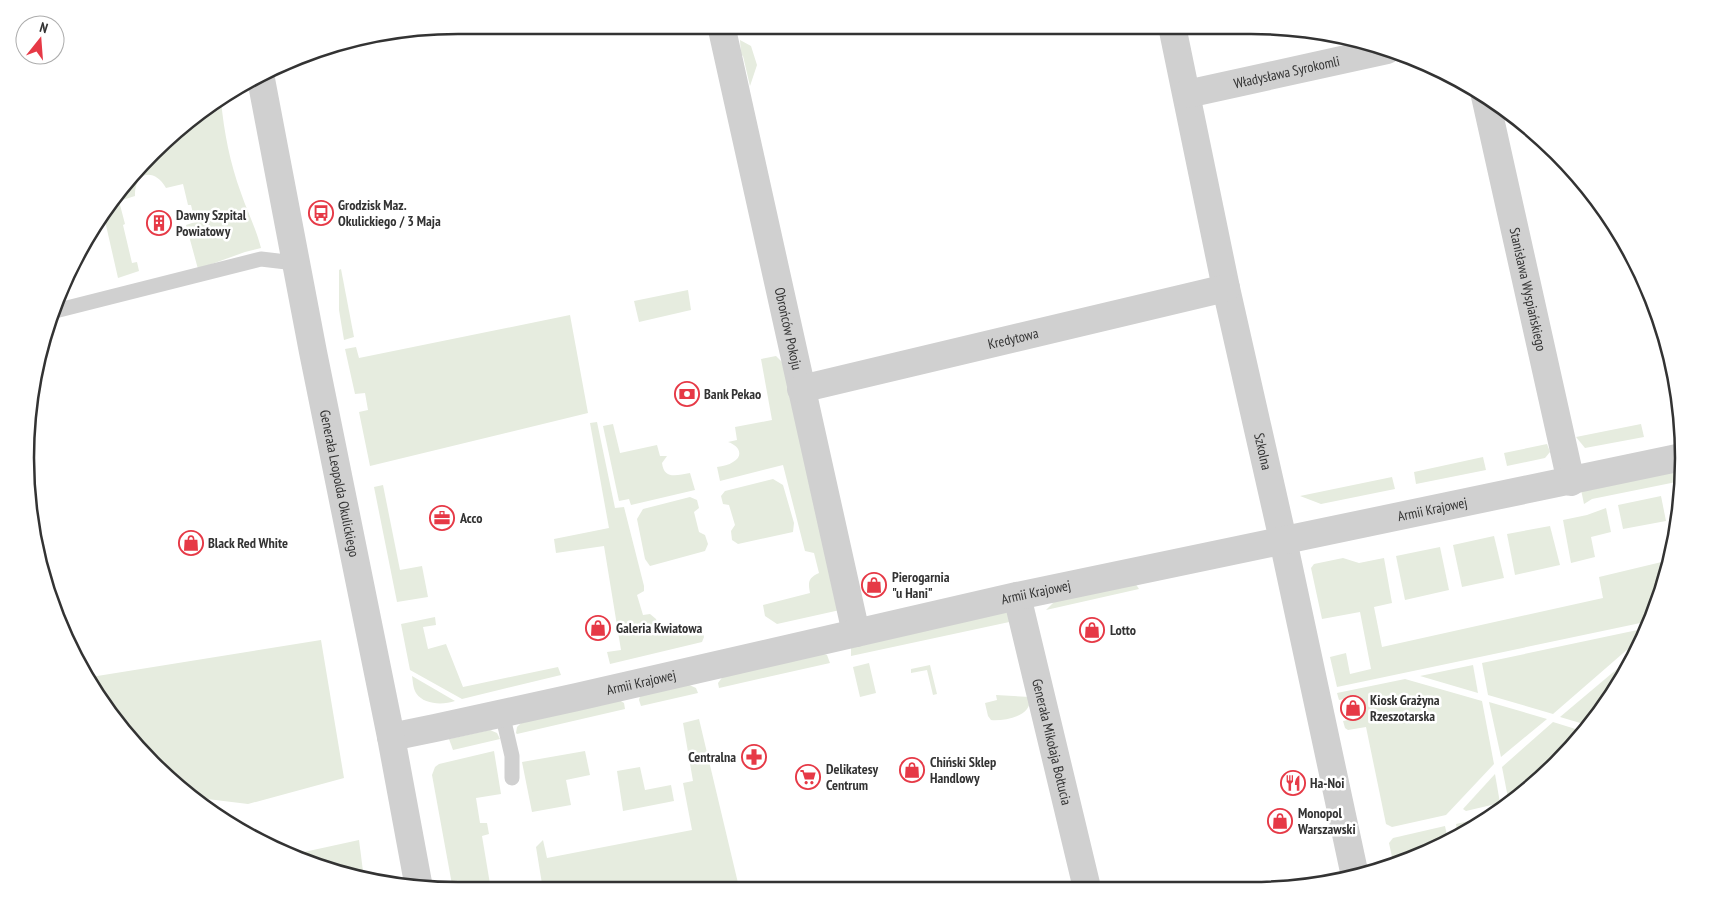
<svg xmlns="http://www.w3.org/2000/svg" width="1709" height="916" viewBox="0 0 1709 916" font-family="'PT Sans Narrow',sans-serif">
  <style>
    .green { fill: #e6ecdf }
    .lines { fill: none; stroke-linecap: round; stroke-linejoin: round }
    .service { stroke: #d0d0d0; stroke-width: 15 }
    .minor { stroke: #d0d0d0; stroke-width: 28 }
    .tertiary { stroke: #d0d0d0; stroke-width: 28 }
    .labels { text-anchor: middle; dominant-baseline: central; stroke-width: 5; stroke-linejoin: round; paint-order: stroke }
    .street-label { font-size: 14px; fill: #333; stroke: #fff }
    .poi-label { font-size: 14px; font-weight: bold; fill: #333; stroke: #fff; text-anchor: start }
    .rim { fill: none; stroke: #333; stroke-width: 2.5 }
  </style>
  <rect width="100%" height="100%" fill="#fff"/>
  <g class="green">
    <polygon points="740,40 751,46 757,65 750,86 743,56 741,55"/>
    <path d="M221,101c3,31 9,62 20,92 6,18 15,35 20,55l-16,4 -47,17 -12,-44 9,-3 -4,-17h-3l-5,-21 -17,4c-12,-21 -32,-16 -31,8l-16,5 6,23 -2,1 9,38 5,-1 2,9 -21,7 -15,-66 91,-97z"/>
    <polygon points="341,269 354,337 344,340 339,310 339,270"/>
    <polygon points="688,290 691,310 639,322 634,301"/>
    <polygon points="570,315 588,413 370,466 359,412 368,410 365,393 355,394 345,349 356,347 359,358"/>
    <path d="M776,356l8,8 56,246 -63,14 -12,-8 -2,-11 47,-12c-2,-11 -2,-15 9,-20l-5,-20 -9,-2 -22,-86 -63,16 -3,-14c6,-1 12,-2 16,-5 12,-7 5,-17 -5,-20l9,-2 -2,-13 37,-7 -11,-61z"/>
    <polygon points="597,422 615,508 624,507 644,586 644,591 637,595 643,615 650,614 656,619 660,632 700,623 704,637 702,642 610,664 607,652 621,650 604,546 556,553 554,539 609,528 590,423"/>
    <path d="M613,424l7,29 37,-8 3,11h7l-5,7c2,17 15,12 28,10l5,17 -64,15 -2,-6 -10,2 -16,-75z"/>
    <polygon points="1641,424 1644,437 1585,448 1576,437"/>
    <polygon points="1547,444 1550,452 1545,458 1507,466 1504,453"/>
    <polygon points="1483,457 1486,470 1416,484 1414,472"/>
    <polygon points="1682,464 1681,481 1592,499 1584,504 1580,485"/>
    <polygon points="1392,477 1395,489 1321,504 1300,496"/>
    <polygon points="773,479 783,485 794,523 793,532 738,544 732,540 731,531 735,525 729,505 723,504 721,496 725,491"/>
    <polygon points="383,485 400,570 422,566 428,597 397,602 374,487"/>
    <polygon points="1661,496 1666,521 1623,529 1618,505"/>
    <polygon points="690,497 697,500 699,508 694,512 699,532 705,535 708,544 705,551 650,566 645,559 637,519 643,509"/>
    <polygon points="1606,508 1611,532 1591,537 1595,557 1571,563 1563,520 1587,515"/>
    <polygon points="1550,526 1560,565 1515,575 1507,534"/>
    <polygon points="1494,536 1504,578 1462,587 1453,545"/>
    <polygon points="1440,547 1449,590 1405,600 1396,556"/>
    <polygon points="1343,558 1359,563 1384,558 1392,603 1374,607 1382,647 1603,598 1599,577 1670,560 1661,597 1650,621 1337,687 1330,657 1346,653 1350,674 1371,669 1360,612 1322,619 1311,568 1314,564"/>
    <polygon points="1135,583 1139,589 1046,610 1054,602"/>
    <polygon points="1003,612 1009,613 1014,621 851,656 851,648"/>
    <polygon points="435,617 436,625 423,627 428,649 446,644 463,687 558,667 561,675 462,699 410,670 401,624"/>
    <polygon points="1647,628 1644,635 1553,714 1488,695 1482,663"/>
    <polygon points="321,640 344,778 248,804 199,798 186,788 179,776 172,776 133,744 91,677"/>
    <polygon points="821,653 827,655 830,663 719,688 718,683 724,675"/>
    <polygon points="1636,653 1626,674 1587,725 1560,717"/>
    <polygon points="869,663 876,693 860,697 853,667"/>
    <polygon points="930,665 937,694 933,695 927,670 911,673 911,669"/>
    <polygon points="1473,665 1478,693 1420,676"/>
    <path d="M412,676l43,25c-12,4 -31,4 -39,-8 -3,-5 -3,-11 -4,-17z"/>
    <polygon points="1405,679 1482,701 1494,764 1446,815 1392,827 1386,824 1366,727 1348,730 1345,728 1343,721 1361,717 1356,697 1339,700 1337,693"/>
    <polygon points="687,684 696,688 698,693 641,706 639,700 640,696"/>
    <path d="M996,695l34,2c0,4 0,8 -3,12 -6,9 -26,12 -36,11l-3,-4 -3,-13 12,-3z"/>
    <polygon points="619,700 624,703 625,709 517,734 516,733 517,727 521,723"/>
    <polygon points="1489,702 1547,719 1501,757"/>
    <polygon points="699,719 738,883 740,885 739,889 543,890 536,847 543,840 547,858 692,830 683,783 693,781 683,723"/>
    <polygon points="1553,722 1582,731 1557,764 1509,803 1502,767"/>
    <polygon points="490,730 497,733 500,739 453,750 449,739"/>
    <polygon points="494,751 501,794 476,798 480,823 487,823 489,834 482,836 491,890 453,890 432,775 435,767 439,764"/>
    <polygon points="585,751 590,775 566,780 571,805 532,812 522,762"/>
    <polygon points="640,767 645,790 671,785 674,801 623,811 617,771"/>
    <polygon points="1495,774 1500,803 1466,811 1463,809"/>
    <polygon points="1495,815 1491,818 1458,835 1456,824"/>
    <polygon points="1445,826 1448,840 1394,866 1389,843 1393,838"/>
    <polygon points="359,840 364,879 346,876 305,859 304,852"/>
  </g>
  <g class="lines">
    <g class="service">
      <polyline points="55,311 261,259 295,263"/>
      <polyline points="502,713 512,756 512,778"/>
    </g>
    <g class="minor">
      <path id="s1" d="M721,25l135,608"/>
      <path id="s2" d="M1172,26l54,262 57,252 72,336"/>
      <path id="s3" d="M1187,94l200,-44"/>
      <path id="s4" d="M1485,96l86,386"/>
      <path id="s5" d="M801,389l425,-101"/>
      <path id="s6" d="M1017,596l70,292"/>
      <path id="s7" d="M391,737l44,-9 142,-31 440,-101 665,-139"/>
    </g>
    <path class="tertiary" id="s8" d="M261,79l52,273 78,385 28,151"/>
  </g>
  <defs>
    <symbol id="bus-ring" viewBox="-11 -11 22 22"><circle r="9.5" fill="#fff" stroke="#e63946" stroke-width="1.5"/><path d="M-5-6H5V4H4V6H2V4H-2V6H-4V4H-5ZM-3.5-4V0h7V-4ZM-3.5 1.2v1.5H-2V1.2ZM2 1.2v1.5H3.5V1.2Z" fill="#e63946"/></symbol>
    <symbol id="building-ring" viewBox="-11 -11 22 22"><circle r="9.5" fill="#fff" stroke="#e63946" stroke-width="1.5"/><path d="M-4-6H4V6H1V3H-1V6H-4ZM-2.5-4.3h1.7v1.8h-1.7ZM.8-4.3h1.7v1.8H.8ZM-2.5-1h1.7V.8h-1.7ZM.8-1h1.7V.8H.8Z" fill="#e63946"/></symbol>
    <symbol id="bank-ring" viewBox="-11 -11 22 22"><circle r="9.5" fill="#fff" stroke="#e63946" stroke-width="1.5"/><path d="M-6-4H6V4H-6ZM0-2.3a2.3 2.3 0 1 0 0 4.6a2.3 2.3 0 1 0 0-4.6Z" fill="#e63946"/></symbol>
    <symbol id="office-ring" viewBox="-11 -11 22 22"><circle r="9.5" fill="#fff" stroke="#e63946" stroke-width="1.5"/><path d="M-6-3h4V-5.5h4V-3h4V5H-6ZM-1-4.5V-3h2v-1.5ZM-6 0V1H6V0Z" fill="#e63946"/></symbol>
    <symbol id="shop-ring" viewBox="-11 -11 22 22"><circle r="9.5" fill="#fff" stroke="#e63946" stroke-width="1.5"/><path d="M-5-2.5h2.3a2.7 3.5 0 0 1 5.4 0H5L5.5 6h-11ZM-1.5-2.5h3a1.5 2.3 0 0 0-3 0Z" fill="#e63946"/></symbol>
    <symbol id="pharmacy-ring" viewBox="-11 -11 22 22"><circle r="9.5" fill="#fff" stroke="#e63946" stroke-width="1.5"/><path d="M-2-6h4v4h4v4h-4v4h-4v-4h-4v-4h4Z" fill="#e63946"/></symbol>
    <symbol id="supermarket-ring" viewBox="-11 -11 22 22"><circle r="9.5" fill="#fff" stroke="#e63946" stroke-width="1.5"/><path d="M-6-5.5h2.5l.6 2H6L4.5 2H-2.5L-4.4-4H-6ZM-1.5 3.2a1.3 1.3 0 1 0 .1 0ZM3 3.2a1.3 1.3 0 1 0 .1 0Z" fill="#e63946"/></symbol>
    <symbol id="restaurant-ring" viewBox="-11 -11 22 22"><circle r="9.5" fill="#fff" stroke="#e63946" stroke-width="1.5"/><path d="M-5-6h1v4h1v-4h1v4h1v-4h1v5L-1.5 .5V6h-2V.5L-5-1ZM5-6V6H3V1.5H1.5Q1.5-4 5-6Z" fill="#e63946"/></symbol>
  </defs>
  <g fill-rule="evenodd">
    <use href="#bus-ring" x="307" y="199" width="28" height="28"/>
    <use href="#building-ring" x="145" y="209" width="28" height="28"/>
    <use href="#bank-ring" x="673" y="380" width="28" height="28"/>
    <use href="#office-ring" x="428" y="504" width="28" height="28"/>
    <use href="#shop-ring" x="177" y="529" width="28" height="28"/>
    <use href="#shop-ring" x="860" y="571" width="28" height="28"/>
    <use href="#shop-ring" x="584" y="614" width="28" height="28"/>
    <use href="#shop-ring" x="1078" y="616" width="28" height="28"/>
    <use href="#shop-ring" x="1339" y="694" width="28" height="28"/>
    <use href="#pharmacy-ring" x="740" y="743" width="28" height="28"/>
    <use href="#shop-ring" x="898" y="756" width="28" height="28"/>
    <use href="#supermarket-ring" x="794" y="763" width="28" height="28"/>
    <use href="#restaurant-ring" x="1279" y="769" width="28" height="28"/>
    <use href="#shop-ring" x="1266" y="807" width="28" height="28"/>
  </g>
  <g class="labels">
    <g class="street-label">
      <text stroke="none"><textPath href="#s3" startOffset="102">Władysława Syrokomli</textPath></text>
      <text stroke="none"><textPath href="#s4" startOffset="198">Stanisława Wyspiańskiego</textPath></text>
      <text stroke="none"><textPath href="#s1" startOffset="311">Obrońców Pokoju</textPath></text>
      <text stroke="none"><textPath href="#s5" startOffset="218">Kredytowa</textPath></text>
      <text stroke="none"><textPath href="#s2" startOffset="435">Szkolna</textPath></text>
      <text stroke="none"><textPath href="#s8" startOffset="412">Generała Leopolda Okulickiego</textPath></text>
      <text stroke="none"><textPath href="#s7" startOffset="1066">Armii Krajowej</textPath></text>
      <text stroke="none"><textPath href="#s7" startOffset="661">Armii Krajowej</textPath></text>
      <text stroke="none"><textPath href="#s7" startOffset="256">Armii Krajowej</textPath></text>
      <text stroke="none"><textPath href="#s6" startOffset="150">Generała Mikołaja Bołtucia</textPath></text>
    </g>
    <g class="poi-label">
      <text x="338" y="205">Grodzisk Maz.<tspan x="338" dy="16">Okulickiego / 3 Maja</tspan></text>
      <text x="176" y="215">Dawny Szpital<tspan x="176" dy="16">Powiatowy</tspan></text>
      <text x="704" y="394">Bank Pekao</text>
      <text x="460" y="518">Acco</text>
      <text x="208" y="543">Black Red White</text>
      <text x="892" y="577">Pierogarnia<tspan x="892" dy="16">"u Hani"</tspan></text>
      <text x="616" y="628">Galeria Kwiatowa</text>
      <text x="1110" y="630">Lotto</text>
      <text x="1370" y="700">Kiosk Grażyna<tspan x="1370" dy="16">Rzeszotarska</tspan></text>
      <text x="736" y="757" text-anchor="end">Centralna</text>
      <text x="930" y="762">Chiński Sklep<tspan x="930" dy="16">Handlowy</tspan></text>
      <text x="826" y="769">Delikatesy<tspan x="826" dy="16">Centrum</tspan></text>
      <text x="1310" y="783">Ha-Noi</text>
      <text x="1298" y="813">Monopol<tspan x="1298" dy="16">Warszawski</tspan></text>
    </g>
  </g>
  <path d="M0 0H1709V916H0ZM458 34H1251A424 424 0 0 1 1675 458V458A424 424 0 0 1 1251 882H458A424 424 0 0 1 34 458V458A424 424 0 0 1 458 34Z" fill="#fff" fill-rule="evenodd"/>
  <path class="rim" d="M458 34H1251A424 424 0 0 1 1675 458V458A424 424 0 0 1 1251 882H458A424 424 0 0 1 34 458V458A424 424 0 0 1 458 34Z"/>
  <g transform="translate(40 40) rotate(17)"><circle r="24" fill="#ffffff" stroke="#adadad"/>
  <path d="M0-4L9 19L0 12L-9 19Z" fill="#e63946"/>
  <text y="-8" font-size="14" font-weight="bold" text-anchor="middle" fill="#333333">N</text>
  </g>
</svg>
